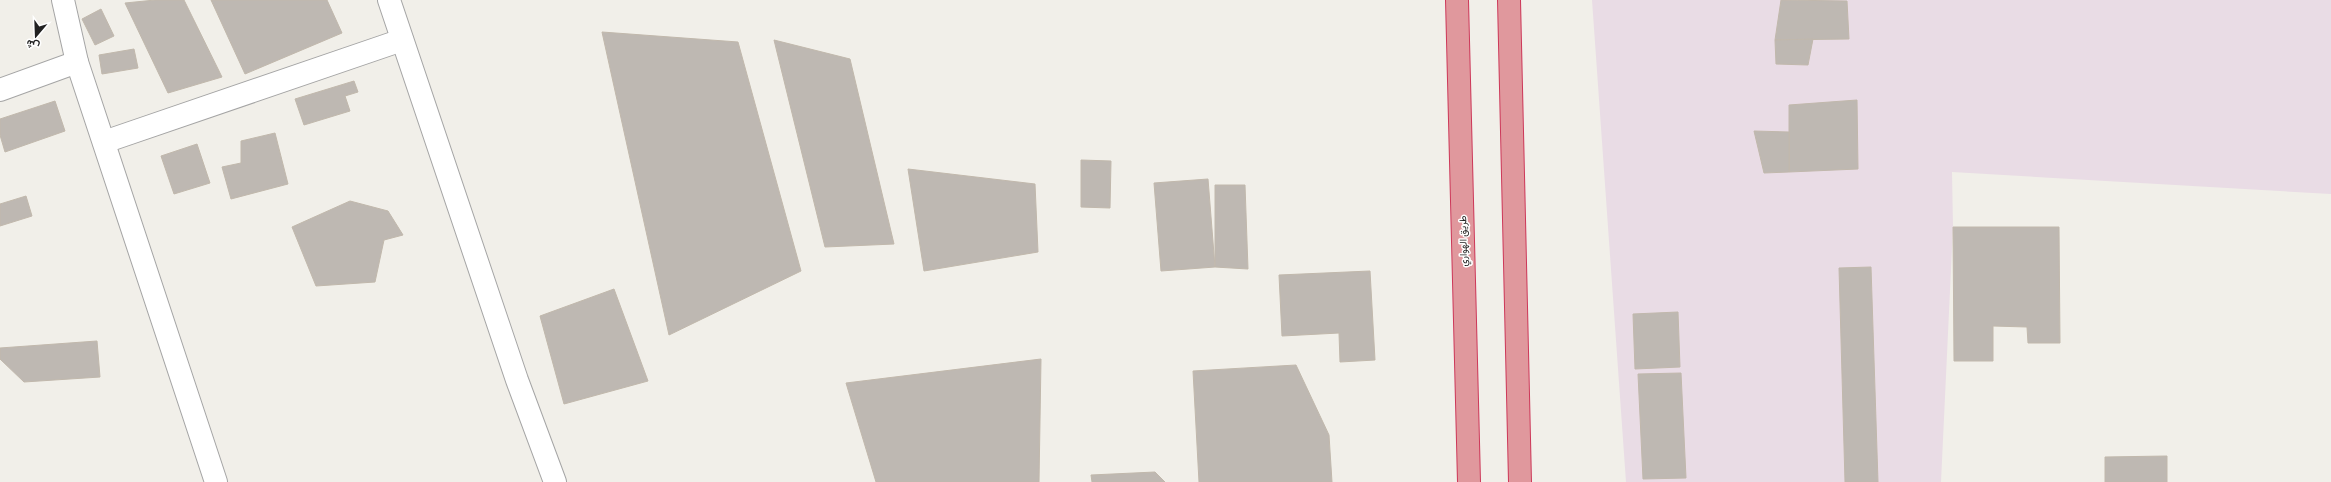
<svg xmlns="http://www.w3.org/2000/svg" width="2331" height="482" viewBox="0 0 2331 482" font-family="'IBM Plex Sans',Vazirmatn,sans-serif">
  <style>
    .industrial { fill: #e9dce5 }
    .building { fill: #beb8b2; stroke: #c1b8ac }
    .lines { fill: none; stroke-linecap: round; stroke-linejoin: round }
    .street-casing { stroke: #a5a5a5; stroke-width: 24 }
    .highway-casing { stroke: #cd3859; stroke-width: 24 }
    .street { stroke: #fff; stroke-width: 22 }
    .highway { stroke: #e0989d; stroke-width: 22 }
    .labels { text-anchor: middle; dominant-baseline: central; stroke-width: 3; stroke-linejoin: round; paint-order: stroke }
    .street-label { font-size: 10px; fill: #212121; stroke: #fff }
  </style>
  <rect width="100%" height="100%" fill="#f1efe9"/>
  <polygon class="industrial" points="1592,0 2331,0 2331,194 1952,172 1953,227 1941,482 1626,482"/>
  <g class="building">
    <polygon points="155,0 184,0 222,77 168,93 125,3"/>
    <polygon points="211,0 327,0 342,33 245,74"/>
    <polygon points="1781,0 1847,1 1849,39 1775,40"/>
    <polygon points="101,9 114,36 95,45 82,19"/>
    <polygon points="602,32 738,42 801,271 669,335"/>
    <polygon points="1813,39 1808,65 1776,64 1775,40"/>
    <polygon points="774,40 850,59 894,244 825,247"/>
    <polygon points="134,49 138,68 102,74 99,55"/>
    <polygon points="354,81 358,92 345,96 350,111 304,125 295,99"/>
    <polygon points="1857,100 1858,169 1789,172 1789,105"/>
    <polygon points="55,101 65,131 5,152 0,135 0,119"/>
    <polygon points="1754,131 1789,132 1789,172 1764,173"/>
    <polygon points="275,133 288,184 231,199 222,167 241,163 241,141"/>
    <polygon points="197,144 210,183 174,194 161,156"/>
    <polygon points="1081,160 1111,161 1110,208 1081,207"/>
    <polygon points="908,169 1035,184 1038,252 924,271"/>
    <polygon points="1208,179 1215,267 1161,271 1154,183"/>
    <polygon points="1215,185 1245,185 1248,269 1215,267"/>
    <polygon points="26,196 32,216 0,226 0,204"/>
    <polygon points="350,201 388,211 403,235 384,240 375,282 316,286 292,227"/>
    <polygon points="1953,227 2059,227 2060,343 2028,343 2027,327 1993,326 1993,361 1954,361"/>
    <polygon points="1871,267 1878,482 1845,482 1839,268"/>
    <polygon points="1370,271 1375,360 1340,362 1339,333 1282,336 1279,275"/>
    <polygon points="614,289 648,381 564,404 540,316"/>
    <polygon points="1678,312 1680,367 1635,369 1633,314"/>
    <polygon points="97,341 100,377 24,382 0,359 0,348"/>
    <polygon points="1041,359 1039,482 876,482 846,383"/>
    <polygon points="1296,365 1329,435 1332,482 1199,482 1193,371"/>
    <polygon points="1681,373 1686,478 1643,479 1638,374"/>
    <polygon points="2167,456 2167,482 2105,482 2105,457"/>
    <polygon points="1155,472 1165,482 1092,482 1091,475"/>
  </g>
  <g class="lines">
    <defs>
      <g id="street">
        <polyline points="63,0 77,62 216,482"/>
        <polyline points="389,0 517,380 555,482"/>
        <polyline points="0,90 77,62"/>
        <polyline points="104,142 402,40"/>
      </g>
      <g id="highway">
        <polyline points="1457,0 1469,482"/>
        <polyline points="1509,0 1520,482"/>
      </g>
    </defs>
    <use href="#street" class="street-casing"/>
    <use href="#highway" class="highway-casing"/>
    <use href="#street" class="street"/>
    <use href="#highway" class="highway"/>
  </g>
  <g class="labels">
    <g class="street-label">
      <text transform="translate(1463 241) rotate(-91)">طريق الهواري</text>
    </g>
  </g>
  <g transform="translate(36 36) rotate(199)" stroke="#ffffff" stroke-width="3" paint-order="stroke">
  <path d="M0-3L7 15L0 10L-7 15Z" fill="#212121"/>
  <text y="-6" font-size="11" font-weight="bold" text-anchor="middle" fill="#212121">ش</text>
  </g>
</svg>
